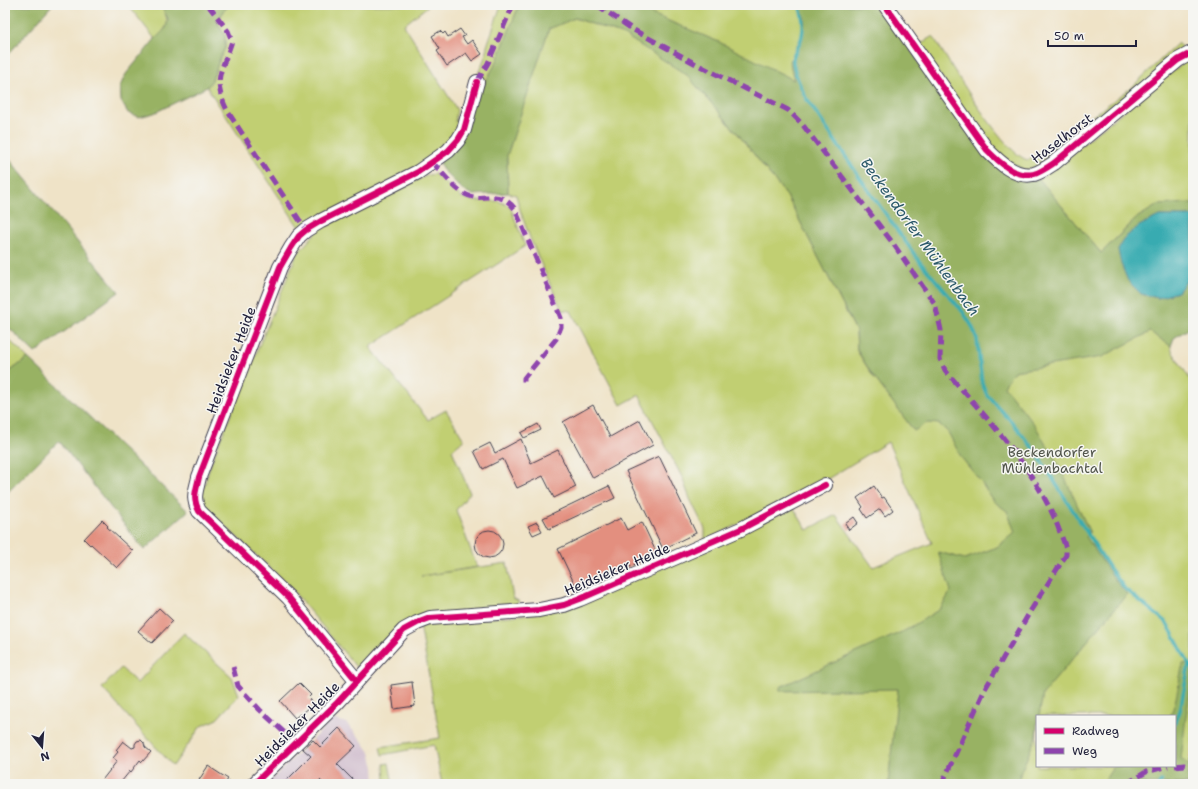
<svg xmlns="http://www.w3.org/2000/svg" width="1198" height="789" viewBox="0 0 1198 789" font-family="'Shantell Sans',sans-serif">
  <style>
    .industrial { fill: #d0bdcd }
    .green { fill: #c1cf72; stroke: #727856; fill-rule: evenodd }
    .forest { fill: #98b264; stroke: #5d6a50 }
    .water { fill: #39abb1; stroke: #2e6676 }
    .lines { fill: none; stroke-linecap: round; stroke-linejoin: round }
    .stream { stroke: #39abb1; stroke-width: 3.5 }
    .building { fill: #e38f7f }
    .minor-casing { stroke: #413f50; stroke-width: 16 }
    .minor { stroke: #fff; stroke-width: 14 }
    .quiet { stroke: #8e44ad; stroke-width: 5; stroke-dasharray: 10 5; stroke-linecap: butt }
    .cycleway-casing { stroke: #f6f6f2; stroke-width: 8 }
    .cycleway { stroke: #d6006c; stroke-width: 6 }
    .labels { text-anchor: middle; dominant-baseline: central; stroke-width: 3; stroke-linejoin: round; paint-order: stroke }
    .street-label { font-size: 14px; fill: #22223b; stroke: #f6f6f2 }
    .park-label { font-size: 14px; fill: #52564c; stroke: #f6f6f2 }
    .water-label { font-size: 15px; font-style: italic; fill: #2b596a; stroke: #f6f6f2 }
  </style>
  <rect width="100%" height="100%" fill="#f6f6f2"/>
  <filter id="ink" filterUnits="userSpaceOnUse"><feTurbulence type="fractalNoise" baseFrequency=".025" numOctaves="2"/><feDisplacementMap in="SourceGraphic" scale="8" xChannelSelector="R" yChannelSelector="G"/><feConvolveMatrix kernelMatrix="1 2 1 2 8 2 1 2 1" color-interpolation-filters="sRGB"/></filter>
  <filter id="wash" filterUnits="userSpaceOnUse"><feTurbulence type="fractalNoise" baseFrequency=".012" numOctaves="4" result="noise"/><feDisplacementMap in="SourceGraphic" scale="16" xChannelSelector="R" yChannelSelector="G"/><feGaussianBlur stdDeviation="0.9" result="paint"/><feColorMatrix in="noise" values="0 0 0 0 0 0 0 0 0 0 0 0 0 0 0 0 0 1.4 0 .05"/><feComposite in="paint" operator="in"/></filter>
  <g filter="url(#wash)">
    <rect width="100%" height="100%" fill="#efe3c7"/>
    <polygon class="industrial" points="332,720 337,720 346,723 360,738 370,752 374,767 375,784 267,784"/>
    <g class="green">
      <path d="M128,5h33c9,18 9,20 -6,34z"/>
      <path d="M230,5h199l-25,20 53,85 -2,12 7,-10 23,-55 2,-11 14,-41h78l-4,13 49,17 63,39 51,60 49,62 69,135 1,20 14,22 42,56 -117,-231 -121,-137 -85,-56h281l28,41 195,213 72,-54 -28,12 -37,36 -62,-74 154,-124v150l-5,-2 5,13v107l-24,17 3,11 21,33v400h-751l-8,-39 -52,10 -2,-8 60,-9 -20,-113 120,-12 253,-106 14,23 29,-15 37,52 59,-24 -44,-101 -72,44 -111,55v-12l-15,-30 -8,-22 -43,-82 -18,10 -50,-94 -9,-1c-17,-38 -36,-75 -46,-115l-8,-2 -1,-34 -55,-5 -9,-10 -5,7 -29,24 -109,54 -93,-142 5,-7 8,-22 5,-10v-12l-7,-12 5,-13zM1037,716h138v50h-138z"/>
      <path d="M933,36c14,23 72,120 95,124l48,-32 56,-41 46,-44 8,7 -141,116 -20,5 -29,-18 -78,-108z"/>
      <polygon points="435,174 461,197 474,201 498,201 510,206 525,246 370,347 428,420 446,410 464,440 452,450 470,493 456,510 477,567 421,576 507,563 513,598 520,602 511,608 399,628 357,668 289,586 206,508 202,493 212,460 297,254 319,229 428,175"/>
      <polygon points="5,336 28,358 5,375"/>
      <polygon points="184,633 232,677 239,695 216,720 201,726 173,766 102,688 121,668 137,683"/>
      <polygon points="389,763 393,784 385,784 384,764"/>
    </g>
    <g class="forest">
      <polygon points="5,5 52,5 5,58"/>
      <polygon points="161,5 230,5 223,11 218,24 225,36 225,48 220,58 212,80 207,87 154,113 139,117 128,113 121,101 120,86 126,74 155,39 166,28 168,19"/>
      <polygon points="519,5 626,5 640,9 719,42 794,80 791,69 790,61 801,37 805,20 800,5 879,5 973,139 1039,179 1101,253 1138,217 1158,205 1188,203 1193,205 1193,216 1159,216 1141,294 1158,298 1178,292 1187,280 1193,265 1193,326 1174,338 1171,346 1150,332 1102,357 1014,371 1004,386 1034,424 1060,467 1090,533 1086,537 1116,581 1127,594 1043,694 1039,716 1037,716 1037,729 1035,739 1020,774 1021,784 888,784 898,689 780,691 780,687 906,630 940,609 951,591 938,552 965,559 997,547 1015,532 1007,511 993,501 981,482 961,457 948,432 939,424 927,423 914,431 871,373 857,350 856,331 787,196 738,134 687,75 624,35 575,18 549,29 507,156 508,193 473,195 463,190 442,169 440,163 497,61"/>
      <polygon points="5,154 119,292 35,353 5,324"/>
      <polygon points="28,358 188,511 144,550 59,441 5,495 5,375"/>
      <path d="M1193,662v15l-7,39 -5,43 12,8v17h-91l12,-18h61v-50h-5c8,-17 8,-34 13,-52z"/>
    </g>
    <polygon class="water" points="1159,216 1193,216 1193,265 1187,280 1178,292 1158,298 1141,294 1128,281 1121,264 1118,250 1123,239 1139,226"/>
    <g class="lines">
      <g class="stream">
        <path d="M799,5c5,14 6,26 0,40 -2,4 -6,10 -6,14 -1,11 9,30 13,39l63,93 51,71 43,50 9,14 5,13 5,44 5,12 25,27 23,29 74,116 16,22 42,34 22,41 4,4"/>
        <polyline points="1175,723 1180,711 1189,664"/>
        <polyline points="1159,784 1161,781"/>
      </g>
    </g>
    <g id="blocks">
      <g class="building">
        <polygon points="460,29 465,36 462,37 467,44 472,40 482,54 472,61 466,53 447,66 437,51 440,49 432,36 440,31 443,34 445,32 448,37"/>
        <polygon points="593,405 610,437 640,420 653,445 593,478 563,422"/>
        <polygon points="538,424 541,430 524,438 521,433"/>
        <polygon points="521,439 531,463 558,450 576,487 554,498 543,476 517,488 503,459 483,469 474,451 490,443 495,453"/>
        <polygon points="659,456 696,533 663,549 626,471"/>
        <polygon points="609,486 615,498 549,529 543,518"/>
        <polygon points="874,486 882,498 884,497 893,510 885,516 880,509 867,518 861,509 863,507 857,498"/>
        <polygon points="854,517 858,523 849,530 845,524"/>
        <polygon points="621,518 627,530 642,522 657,554 578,591 558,549"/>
        <polygon points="102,520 108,526 107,527 133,551 117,568 91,544 90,545 84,539"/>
        <polygon points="537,522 542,531 533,535 528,526"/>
        <circle cx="489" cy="544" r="14"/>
        <polygon points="159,608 173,621 152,643 138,631"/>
        <polygon points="412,682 415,706 394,709 391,685"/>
        <polygon points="299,683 311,695 308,698 313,704 301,715 300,714 295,718 280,701"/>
        <polygon points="339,728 356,746 337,764 357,784 324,784 320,780 317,784 287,784 285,782 311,756 303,749 313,740 320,747"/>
        <polygon points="141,740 144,743 145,747 151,752 142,762 140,760 131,772 130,771 121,782 122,784 99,784 117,761 113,758 118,752 116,750 123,741 132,748 135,747 135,744 137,741"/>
        <polygon points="1192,743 1193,743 1193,758 1189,758"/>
        <polygon points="208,766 228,779 225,784 205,784 199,780"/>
      </g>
    </g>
  </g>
  <g filter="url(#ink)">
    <use href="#blocks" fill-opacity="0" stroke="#413f50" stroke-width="1"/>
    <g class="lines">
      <defs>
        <g id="minor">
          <path d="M885,5l102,145c12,12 28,28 47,24 7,-2 14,-7 20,-11l124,-103 15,-8"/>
          <path d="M357,681l-68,-83 -90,-87c-7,-14 -3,-19 0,-34l81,-210 11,-19 8,-12 7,-6 15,-9 97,-49 30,-21 10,-11 6,-10 13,-48"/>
          <polyline points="254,784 336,704 404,630 417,623 430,618 539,610 564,605 580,599 741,529 825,485"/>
        </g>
      </defs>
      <use href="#minor" class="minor-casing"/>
      <use href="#minor" class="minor"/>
      <g class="quiet">
        <path d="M208,5l20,26 4,10c-10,31 -21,38 -4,71l78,118"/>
        <path d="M597,5l35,24 66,36 90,45 14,14 90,118 43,62 6,26 -1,29 5,11c36,42 76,83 102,133 8,14 13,30 19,45v7l-35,55 -46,79 -43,95"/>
        <polyline points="477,82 488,63 513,5"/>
        <path d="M432,162c10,10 20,24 31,31 20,12 34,-7 52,16l46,109v9l-5,12 -32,39v8"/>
        <polyline points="233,667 238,686 260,710 288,736 275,749"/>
        <polyline points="1175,766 1184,765 1193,767"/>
        <polyline points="1126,784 1146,772 1168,766"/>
      </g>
      <defs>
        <g id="cycleway">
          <path d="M885,5l102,145c12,12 28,28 47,24 7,-2 14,-7 20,-11l124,-103 15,-8"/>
          <path d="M357,681l-68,-83 -90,-87c-7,-14 -3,-19 0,-34l81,-210 11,-19 8,-12 7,-6 15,-9 97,-49 30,-21 10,-11 6,-10 13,-48"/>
          <polyline points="254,784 336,704 404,630 417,623 430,618 539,610 564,605 580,599 741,529 825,485"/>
        </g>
      </defs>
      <use href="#cycleway" class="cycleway-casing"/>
      <use href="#cycleway" class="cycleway"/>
    </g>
  </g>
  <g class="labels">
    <g class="street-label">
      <text transform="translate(1062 138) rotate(-37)">Haselhorst</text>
      <text transform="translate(231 360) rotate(-69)">Heidsieker Heide</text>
      <text transform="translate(617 569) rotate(-23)">Heidsieker Heide</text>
      <text transform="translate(297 724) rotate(-45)">Heidsieker Heide</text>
    </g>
    <g class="park-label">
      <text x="1052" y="452">Beckendorfer<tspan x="1052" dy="16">Mühlenbachtal</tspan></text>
    </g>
    <g class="water-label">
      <text transform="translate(920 237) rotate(54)">Beckendorfer Mühlenbach</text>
    </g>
  </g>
  <rect width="1198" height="789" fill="none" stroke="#f6f6f2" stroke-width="20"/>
  <rect x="1036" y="715" width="140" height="52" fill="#f6f6f2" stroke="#a1a1a9"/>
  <rect x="1044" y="728" width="20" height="6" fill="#d6006c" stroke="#a1a1a9"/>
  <text x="1072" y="735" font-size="12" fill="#22223b">Radweg</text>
  <rect x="1044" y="748" width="20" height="6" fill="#8e44ad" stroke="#a1a1a9"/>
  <text x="1072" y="755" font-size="12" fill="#22223b">Weg</text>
  <g transform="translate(42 747) rotate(163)" stroke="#f6f6f2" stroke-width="3" paint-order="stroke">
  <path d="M0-3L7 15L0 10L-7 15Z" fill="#22223b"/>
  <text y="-6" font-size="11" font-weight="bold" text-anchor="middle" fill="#22223b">N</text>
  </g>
  <path d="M1048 40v6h88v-6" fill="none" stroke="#22223b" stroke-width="2"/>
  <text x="1054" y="40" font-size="12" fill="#22223b" stroke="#f6f6f2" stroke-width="3" paint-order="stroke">50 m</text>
</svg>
